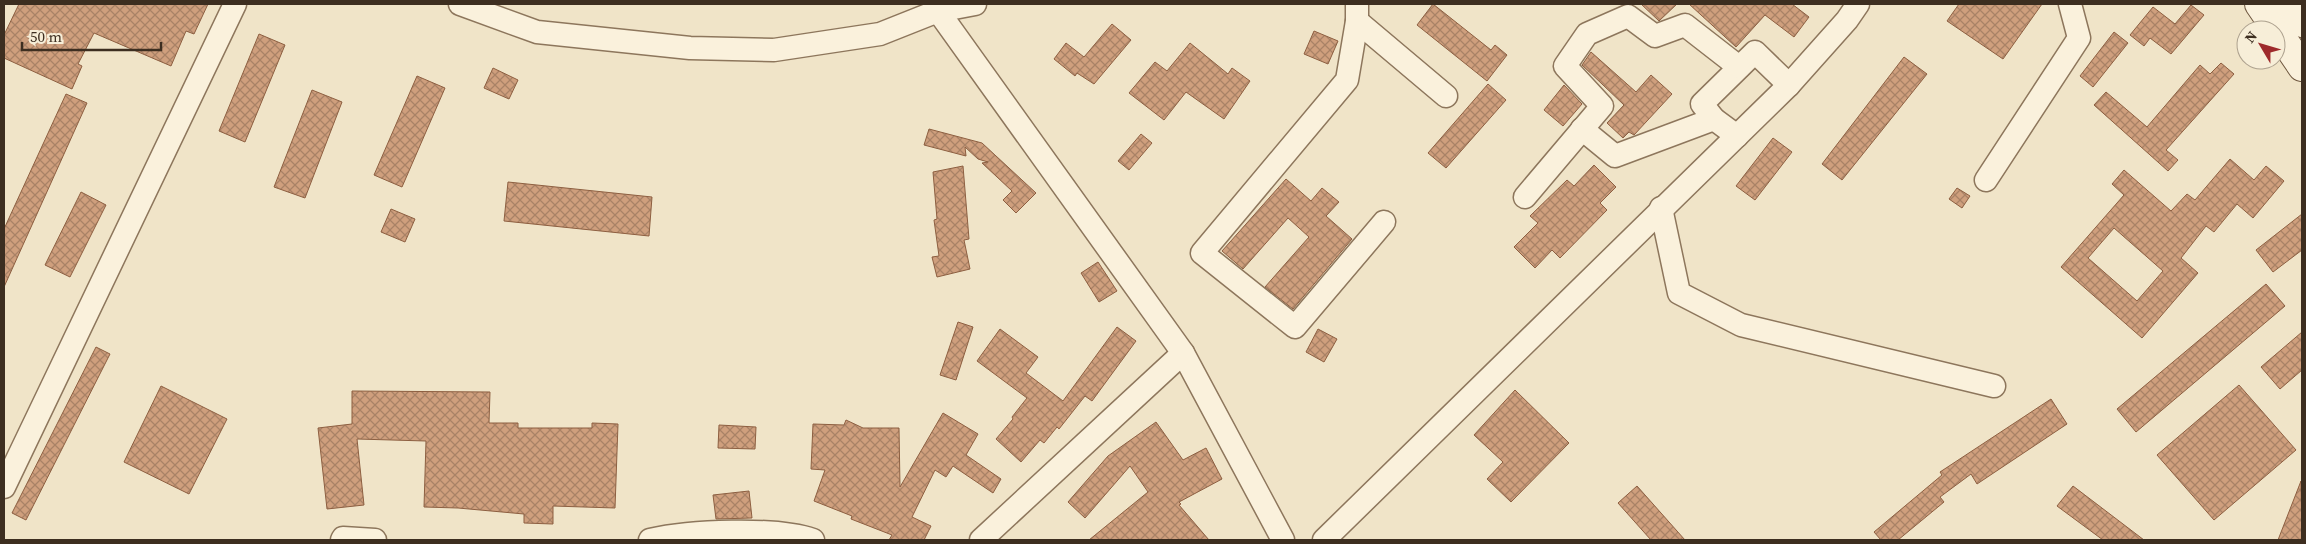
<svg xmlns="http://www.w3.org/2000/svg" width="2306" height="544" viewBox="0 0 2306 544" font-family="'Source Serif 4',serif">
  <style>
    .building { fill: url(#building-cross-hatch); stroke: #8d5f41; fill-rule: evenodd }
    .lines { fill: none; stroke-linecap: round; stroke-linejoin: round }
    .minor-casing { stroke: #8d765c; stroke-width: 25 }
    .secondary-casing { stroke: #6f573f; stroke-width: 30 }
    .minor { stroke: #faf1dc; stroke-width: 22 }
    .secondary { stroke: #faf1dc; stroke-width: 28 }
  </style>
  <defs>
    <pattern id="building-cross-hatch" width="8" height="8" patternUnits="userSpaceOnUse" patternTransform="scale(1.25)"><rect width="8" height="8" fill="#cf9f7d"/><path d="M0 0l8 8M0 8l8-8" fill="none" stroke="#a98266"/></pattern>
  </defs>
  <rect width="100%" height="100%" fill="#f0e4c8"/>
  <g class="building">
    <polygon points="19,4 208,4 194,34 186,31 171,66 94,33 78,64 82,66 72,89 4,58 4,35"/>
    <polygon points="1433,4 1491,50 1495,45 1507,55 1487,81 1417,25"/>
    <polygon points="1641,4 1677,4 1659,21"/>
    <polygon points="1689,4 1792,4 1809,17 1794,37 1765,15 1736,47"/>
    <polygon points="1959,4 2042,4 2003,59 1947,21"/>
    <polygon points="2191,5 2204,15 2171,54 2150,38 2144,46 2130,35 2153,7 2175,24"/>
    <polygon points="1112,24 1131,40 1094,84 1077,73 1075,76 1054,59 1066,43 1084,57"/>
    <polygon points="1314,31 1338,41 1328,64 1304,54"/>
    <polygon points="2114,32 2128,43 2093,87 2080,76"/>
    <polygon points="259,34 285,45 245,142 219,131"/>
    <polygon points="1190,43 1228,74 1232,68 1250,81 1224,119 1186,92 1164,120 1129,93 1155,62 1167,71"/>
    <polygon points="1591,52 1636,92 1651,75 1672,94 1634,135 1629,132 1623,138 1607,123 1624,105 1582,65"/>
    <polygon points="1904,57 1927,74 1842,180 1822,164"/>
    <polygon points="2221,63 2234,74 2166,150 2178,160 2168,171 2094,105 2106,92 2147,127 2200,65 2210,74"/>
    <polygon points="493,68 518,80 509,99 484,88"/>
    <polygon points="417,76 445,88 402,187 374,175"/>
    <polygon points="1488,84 1506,100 1446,168 1428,153"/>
    <polygon points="1564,85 1582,104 1563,126 1544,110"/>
    <polygon points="312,90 342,102 305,198 274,187"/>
    <polygon points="66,94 87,103 4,287 4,229"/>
    <polygon points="929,129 982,143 1036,193 1016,213 1003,200 1012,191 982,163 988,162 978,159 965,147 966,156 924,145"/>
    <polygon points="1141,134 1152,143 1129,170 1118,161"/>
    <polygon points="1773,138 1792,152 1755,200 1736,186"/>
    <path d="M2230,159l24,21 12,-14 18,15 -31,37 -16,-14 -23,28 -8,-6 -25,32 17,15 -56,65 -81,-71 63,-72 -12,-11 12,-14 47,41 16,-17 8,6zM2114,228l49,43 -26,30 -49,-43z"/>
    <polygon points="1594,165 1616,187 1600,203 1607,210 1560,258 1552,250 1535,268 1514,247 1538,223 1530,216 1567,180 1574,186"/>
    <polygon points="963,166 969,239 964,240 970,269 937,277 932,257 939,256 934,220 937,219 933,172"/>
    <polygon points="1286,179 1311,201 1322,188 1339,202 1326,216 1352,239 1293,309 1265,287 1309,237 1288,218 1243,269 1222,251"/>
    <polygon points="508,182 652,197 649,236 504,221"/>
    <polygon points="1957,188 1970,196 1962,208 1949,199"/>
    <polygon points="81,192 106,205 70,277 45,265"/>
    <polygon points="391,209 415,219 405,242 381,232"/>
    <polygon points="2302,214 2302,250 2273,272 2256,250"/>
    <polygon points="1098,262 1117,291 1099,302 1081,273"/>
    <polygon points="2266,284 2285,306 2136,432 2117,409"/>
    <polygon points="958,322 973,327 956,380 940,375"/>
    <polygon points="1117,327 1136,341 1092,401 1085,396 1059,429 1057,427 1044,443 1040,440 1021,462 996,439 1013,419 1012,417 1027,398 977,361 1000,329 1038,357 1026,373 1063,401"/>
    <polygon points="1318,329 1337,339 1324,362 1306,352"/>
    <polygon points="2302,332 2302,370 2280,389 2261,367"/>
    <polygon points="96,347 110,354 26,520 12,513"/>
    <polygon points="2239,385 2296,450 2214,520 2157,455"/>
    <polygon points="161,386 227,419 189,494 124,462"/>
    <polygon points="1515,390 1569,443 1511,502 1487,479 1503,462 1474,435"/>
    <polygon points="352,391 490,392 489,423 518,423 518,428 592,428 592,423 618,424 615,508 553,506 553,524 524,523 524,514 458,508 424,507 426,441 357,439 364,505 327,509 318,428 352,424"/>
    <polygon points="2051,399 2067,424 1977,484 1971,474 1940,497 1944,502 1898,540 1881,540 1874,532 1942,475 1940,472"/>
    <polygon points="943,413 978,434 966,455 1001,479 993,493 953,466 946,477 935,470 912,517 931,526 924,540 889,540 892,535 851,519 852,516 814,501 825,470 811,469 813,424 844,425 846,420 863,428 899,428 900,487"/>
    <polygon points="1156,422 1183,460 1206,448 1222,479 1179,502 1181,504 1179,505 1209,540 1089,540 1148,492 1130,466 1085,518 1068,502 1108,456"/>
    <polygon points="719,425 756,427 755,449 718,448"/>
    <polygon points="2301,481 2302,540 2278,540"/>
    <polygon points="1637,486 1685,540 1651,540 1618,503"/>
    <polygon points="2073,486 2144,540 2103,540 2057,506"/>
    <polygon points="749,491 752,518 716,519 713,495"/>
  </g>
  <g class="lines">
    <defs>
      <g id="minor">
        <polyline points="460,4 537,32 690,48 774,50 880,34 938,11 975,4"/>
        <polyline points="1357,4 1357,21 1347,80 1202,253 1295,327 1384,222"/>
        <polyline points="938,11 1183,353 1283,540"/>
        <polyline points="1357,21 1446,96"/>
        <polyline points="1582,129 1615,156 1714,119"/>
        <polyline points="1737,136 1714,119 1702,104 1755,52 1789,85"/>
        <polyline points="1986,180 2079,38 2070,4"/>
        <polyline points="1525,197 1602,106 1565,66 1587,34 1628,16 1655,36 1685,25 1739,67"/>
        <polyline points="1661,208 1679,293 1741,325 1994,386"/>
        <polyline points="4,487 235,4"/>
        <polyline points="342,540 343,538 375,540"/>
        <path d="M650,540c39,-9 125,-13 163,0"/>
        <polyline points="981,540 1183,353"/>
        <polyline points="1324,540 1789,85 1847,20 1858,4"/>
      </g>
      <g id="secondary">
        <polyline points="2259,4 2302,67"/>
        <polyline points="2289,4 2302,23"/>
      </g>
    </defs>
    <use href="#minor" class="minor-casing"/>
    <use href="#secondary" class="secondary-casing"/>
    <use href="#minor" class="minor"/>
    <use href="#secondary" class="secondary"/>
  </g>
  <rect width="2306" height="544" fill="none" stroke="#3d2e20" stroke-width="10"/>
  <g transform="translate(2261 45) rotate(308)"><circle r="24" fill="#f7eed8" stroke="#ada18e"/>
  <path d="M0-4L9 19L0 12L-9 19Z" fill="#9e2a2b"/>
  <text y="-8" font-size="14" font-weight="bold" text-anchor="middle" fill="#3d2e20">N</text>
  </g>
  <path d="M22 42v8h139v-8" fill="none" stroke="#3d2e20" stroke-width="2.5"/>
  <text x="30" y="42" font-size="15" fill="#3d2e20" stroke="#f7eed8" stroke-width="4" paint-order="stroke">50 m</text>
</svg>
